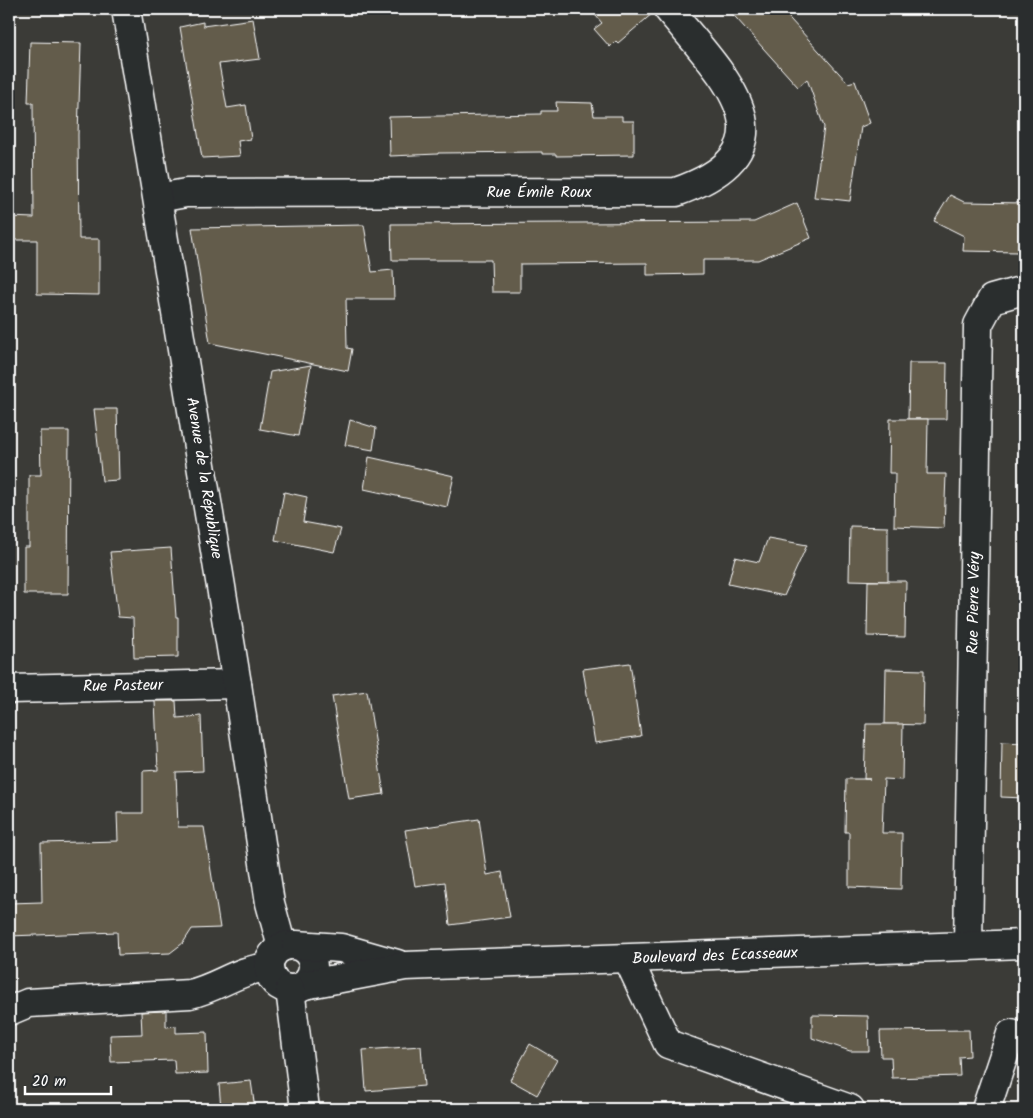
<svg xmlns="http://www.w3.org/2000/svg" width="1033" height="1118" viewBox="0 0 1033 1118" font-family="Kalam,sans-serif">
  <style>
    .building { fill: #635c4c; stroke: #fff }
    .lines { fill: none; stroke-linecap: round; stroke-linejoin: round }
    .street-casing { stroke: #fff; stroke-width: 31 }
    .secondary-casing { stroke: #fff; stroke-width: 31 }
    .street { stroke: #2a2d2e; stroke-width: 28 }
    .secondary { stroke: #2a2d2e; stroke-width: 28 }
    .labels { text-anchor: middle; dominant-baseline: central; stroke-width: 5; stroke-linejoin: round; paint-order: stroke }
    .street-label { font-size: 16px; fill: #fff; stroke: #2a2d2e }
  </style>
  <rect width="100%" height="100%" fill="#3b3b37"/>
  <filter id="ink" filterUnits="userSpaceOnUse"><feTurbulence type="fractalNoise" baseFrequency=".02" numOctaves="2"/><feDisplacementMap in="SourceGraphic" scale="10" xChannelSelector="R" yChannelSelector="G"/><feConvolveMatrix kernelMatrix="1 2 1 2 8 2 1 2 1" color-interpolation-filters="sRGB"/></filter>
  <g filter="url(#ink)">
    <g class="building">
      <polygon points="590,9 653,9 653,13 618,43 616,41 610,47 594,29 602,23"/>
      <polygon points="728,9 781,9 848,83 855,81 870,123 861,127 850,201 814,197 824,127 807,79 798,87"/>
      <polygon points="253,19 260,59 219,64 227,108 246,105 251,139 238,141 240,156 202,158 180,27 203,22 203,26"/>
      <polygon points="30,42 81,43 78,135 79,239 99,239 99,295 37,294 37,240 9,240 9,217 34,218 33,103 28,103"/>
      <polygon points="556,102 592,103 594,116 622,116 622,121 634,121 634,155 556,156 556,154 542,154 542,152 438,153 438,154 390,156 389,117 541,114 541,111 557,111"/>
      <polygon points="950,195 964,202 1024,203 1024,233 1019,233 1018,252 963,251 964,236 934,221"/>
      <polygon points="797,203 811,238 758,260 703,260 703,274 647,275 647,263 520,264 520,292 492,292 491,260 392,260 391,224 754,222"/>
      <polygon points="364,225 372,272 393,270 394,299 346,299 347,348 352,349 348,371 210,343 192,228"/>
      <polygon points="909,363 947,363 946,419 908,419"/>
      <polygon points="311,365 298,436 260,429 270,372"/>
      <polygon points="94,409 117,409 119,480 102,481"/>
      <polygon points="890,419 928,419 927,474 946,474 944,528 894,526 895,473 889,473"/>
      <polygon points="350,420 376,428 373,450 345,445"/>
      <polygon points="40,431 69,431 68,594 24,594 24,547 29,547 29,475 41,475"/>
      <polygon points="369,457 454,476 447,507 364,489"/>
      <polygon points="284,492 307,497 303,522 341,529 334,552 275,540"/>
      <polygon points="850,526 888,527 888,581 849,580"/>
      <polygon points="768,538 807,545 784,596 728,584 735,557 759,562"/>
      <polygon points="171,548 176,617 178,617 178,657 134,658 133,618 118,617 110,552"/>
      <polygon points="868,581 906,581 905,637 867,636"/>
      <polygon points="630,663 641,736 595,743 583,669"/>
      <polygon points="886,669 924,670 923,725 885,724"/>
      <polygon points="367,691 384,794 349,799 332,696"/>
      <polygon points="155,701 176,701 177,718 201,716 203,771 176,772 178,827 204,827 220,928 192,929 183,943 170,953 118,955 117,932 9,936 9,903 42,902 41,843 118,841 117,813 143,813 143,771 158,770"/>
      <polygon points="866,724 903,724 902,780 884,779 882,833 902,833 901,889 849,887 849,832 845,832 846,779 870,779 864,779"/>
      <polygon points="1002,742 1024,743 1024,798 1001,797"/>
      <polygon points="479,819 487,875 502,872 510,917 450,925 445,882 415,886 405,830"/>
      <polygon points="166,1011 166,1027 176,1026 176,1033 207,1032 208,1073 175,1074 174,1060 111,1062 110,1035 142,1034 141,1012"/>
      <polygon points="812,1015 868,1016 869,1051 850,1051 812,1038"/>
      <polygon points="969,1030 970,1056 959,1057 960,1076 892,1078 891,1057 881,1057 880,1031"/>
      <polygon points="530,1044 557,1060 537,1095 510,1080"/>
      <polygon points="421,1046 424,1086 366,1091 363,1050"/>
      <polygon points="251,1081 255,1109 221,1109 219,1084"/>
    </g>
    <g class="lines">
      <defs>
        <g id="street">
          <path d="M158,198l28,-5 490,-1c126,-44 46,-117 -8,-183"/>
          <polyline points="9,689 237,684"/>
          <polyline points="968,945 978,325 992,299 1024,290"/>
          <polyline points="628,959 668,1044 850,1109"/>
          <path d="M9,1011l19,-8 162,-9c30,-7 46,-24 79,-27"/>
          <polyline points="986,1109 1011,1034 1024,1038"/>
        </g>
        <g id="secondary">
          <polyline points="126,9 237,684 270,903 282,947"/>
          <circle cx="291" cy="967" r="22"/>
          <polyline points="296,945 341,948 397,964"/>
          <polyline points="304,985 405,966 1024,944"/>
          <polyline points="290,989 305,1109"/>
        </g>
      </defs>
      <use href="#street" class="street-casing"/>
      <use href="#secondary" class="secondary-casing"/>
      <use href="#street" class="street"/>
      <use href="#secondary" class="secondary"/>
    </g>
  </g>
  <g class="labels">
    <g class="street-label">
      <text x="539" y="192">Rue Émile Roux</text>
      <text transform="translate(204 478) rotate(81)">Avenue de la République</text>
      <text transform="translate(974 603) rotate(-89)">Rue Pierre Véry</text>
      <text transform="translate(123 686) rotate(-1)">Rue Pasteur</text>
      <text transform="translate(715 956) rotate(-2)">Boulevard des Ecasseaux</text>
    </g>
  </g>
  <rect width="1033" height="1118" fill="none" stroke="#2a2d2e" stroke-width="30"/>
  <rect x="15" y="15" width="1003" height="1088" fill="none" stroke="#fff" stroke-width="2" filter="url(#ink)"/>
  <path d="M25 1086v8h86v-8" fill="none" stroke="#ffffff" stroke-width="2.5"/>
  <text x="32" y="1086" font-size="15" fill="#ffffff" stroke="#2a2d2e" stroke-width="4" paint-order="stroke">20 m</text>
</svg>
